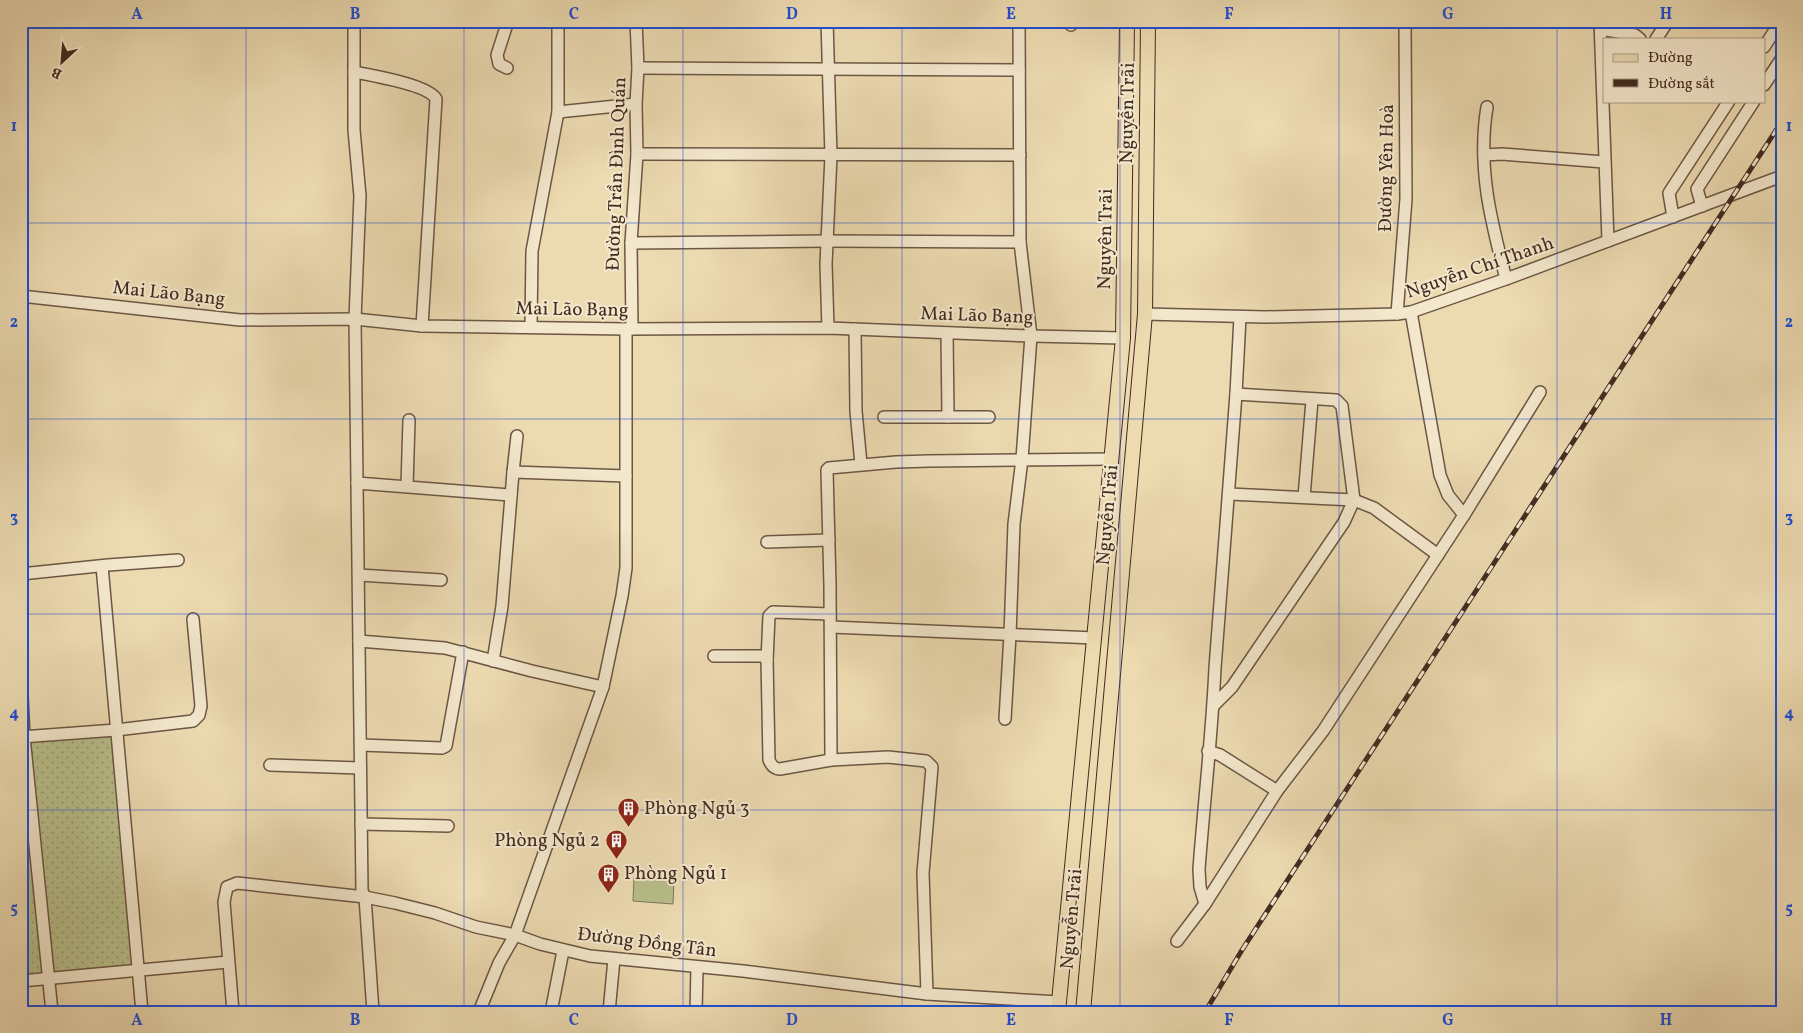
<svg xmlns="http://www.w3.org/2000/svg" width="1803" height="1033" viewBox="0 0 1803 1033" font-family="Vollkorn,serif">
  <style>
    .grass { fill: url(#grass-dots); stroke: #7d7556 }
    .garden { fill: #b8bf8b; stroke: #7d7556 }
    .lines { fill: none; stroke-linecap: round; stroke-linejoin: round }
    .minor-casing { stroke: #6c5744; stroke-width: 14 }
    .major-casing { stroke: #422b20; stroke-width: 16 }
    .minor { stroke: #f3e7cc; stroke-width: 11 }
    .major { stroke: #ecdab1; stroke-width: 14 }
    .rail-casing { stroke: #422b20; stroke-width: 5 }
    .rail { stroke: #f3e7cc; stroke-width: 3; stroke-dasharray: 9; stroke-linecap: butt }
    .grid { fill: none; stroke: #1d4ed8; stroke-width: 1; stroke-opacity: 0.55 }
    .labels { text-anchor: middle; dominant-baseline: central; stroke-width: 4; stroke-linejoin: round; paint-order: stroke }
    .street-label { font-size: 19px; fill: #422b20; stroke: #f3e7cc }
    .poi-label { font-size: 19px; fill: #422b20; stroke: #f3e7cc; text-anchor: start }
    .neatline { fill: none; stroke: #1d4ed8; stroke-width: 2 }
    .grid-label { font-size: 16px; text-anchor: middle; font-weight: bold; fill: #1d4ed8 }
  </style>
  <defs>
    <pattern id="grass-dots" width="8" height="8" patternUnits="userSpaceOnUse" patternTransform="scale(1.25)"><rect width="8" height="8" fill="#b8bf8b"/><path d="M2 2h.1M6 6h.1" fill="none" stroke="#979b71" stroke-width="1.8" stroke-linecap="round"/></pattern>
  </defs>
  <rect width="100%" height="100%" fill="#ecdab1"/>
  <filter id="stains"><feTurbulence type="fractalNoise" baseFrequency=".004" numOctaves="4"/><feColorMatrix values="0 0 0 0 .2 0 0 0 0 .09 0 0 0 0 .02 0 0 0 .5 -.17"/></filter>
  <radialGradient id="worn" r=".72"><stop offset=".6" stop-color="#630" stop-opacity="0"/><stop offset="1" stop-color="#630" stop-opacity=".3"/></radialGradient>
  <polygon class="grass" points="116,730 138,970 21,981 21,737"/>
  <polygon class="garden" points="634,878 674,880 673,904 633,901"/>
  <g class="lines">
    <defs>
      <g id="minor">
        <polyline points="354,21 354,130 360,196 355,319 362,891 365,897 373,1012"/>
        <polyline points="827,21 831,156 826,264 828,328"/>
        <polyline points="1600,21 1608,241"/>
        <polyline points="1071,25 1071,21"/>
        <polyline points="1601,29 1635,35 1640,39"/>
        <polyline points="1656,39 1668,21"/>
        <polyline points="1764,47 1781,21"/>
        <polyline points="507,68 499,64 497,55 508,21"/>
        <polyline points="638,68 1019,70"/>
        <path d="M354,72c16,3 75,13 82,27l-14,227"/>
        <polyline points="1764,85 1782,58"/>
        <path d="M1487,107c-10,60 4,114 19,172"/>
        <polyline points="558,112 636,104"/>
        <polyline points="637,154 1020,155"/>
        <polyline points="1484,155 1502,154 1604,162"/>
        <polyline points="1702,206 1697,189 1754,101"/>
        <polyline points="1673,217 1669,193 1729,101"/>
        <polyline points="631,243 827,241 1020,242"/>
        <polyline points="21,296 240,320 355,319 422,326 626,329 828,328 1031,336 1123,338"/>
        <polyline points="1411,312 1440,475 1448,495 1464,515 1540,392"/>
        <polyline points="1145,314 1265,317 1397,314 1411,312 1506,279 1782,176"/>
        <polyline points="1397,314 1406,199 1405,21"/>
        <polyline points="531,327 532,251 558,112 558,21"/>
        <polyline points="632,329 631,243 637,154 636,104 638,68 636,21"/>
        <polyline points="855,329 856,411 861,464"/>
        <polyline points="947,333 948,417"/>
        <polyline points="884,417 989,417"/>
        <polyline points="513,472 517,436"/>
        <polyline points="357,483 511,495"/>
        <polyline points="407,486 409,420"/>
        <polyline points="1229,494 1354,500 1374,508 1438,555"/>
        <polyline points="1304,497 1312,400"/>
        <polyline points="767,542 829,540"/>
        <polyline points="102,566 142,1012"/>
        <polyline points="21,574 108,565 178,560"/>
        <polyline points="359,575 441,580"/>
        <polyline points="831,627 1095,638"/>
        <polyline points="359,641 445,648 532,671 603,687"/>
        <path d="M714,656h48l5,3 2,101c2,5 5,9 11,9l51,-9 57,-3 38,4 6,6 -9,106 4,121"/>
        <polyline points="493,661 502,606 513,472 626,476"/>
        <polyline points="767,661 769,616 773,612 830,614"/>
        <polyline points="21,675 24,737 52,1012"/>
        <polyline points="1214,705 1232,687 1344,522 1354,500 1342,406 1336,400 1236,394"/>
        <polyline points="1005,719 1010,635 1014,524 1022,459 1031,336 1020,242 1019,21"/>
        <polyline points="21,737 116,730 193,721 199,715 201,706 193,619"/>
        <polyline points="361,745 442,748 446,746 463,652"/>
        <polyline points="1208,751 1220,755 1277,791"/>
        <polyline points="831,760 830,585 827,470 829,468 896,462 929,461 1111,459"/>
        <polyline points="270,765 360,768"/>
        <polyline points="361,824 448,826"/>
        <path d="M1205,904l-5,-17 -1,-18c5,-67 13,-134 16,-201l21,-274 4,-77"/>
        <polyline points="1177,941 1205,904 1277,791 1323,731 1464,515"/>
        <polyline points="21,981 228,962"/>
        <polyline points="233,1012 224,902 227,887 237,883 365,897 395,903 435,913 476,927 515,935 540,944 590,956 743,971 927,994 1059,1002"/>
        <polyline points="479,1012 499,963 515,935 603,687 622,596 626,568 626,329"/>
        <polyline points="551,1012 563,951"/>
        <polyline points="609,1012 614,959"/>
        <polyline points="696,1012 697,967"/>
      </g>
      <g id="major">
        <polyline points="1058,1012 1123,338 1127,21"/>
        <polyline points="1083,1012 1145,314 1148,21"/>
      </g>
    </defs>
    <use href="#minor" class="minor-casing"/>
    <use href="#major" class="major-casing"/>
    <use href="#minor" class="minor"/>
    <use href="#major" class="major"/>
    <defs>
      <polyline id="rail" points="1205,1012 1242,950 1782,121"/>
    </defs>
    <use href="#rail" class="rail-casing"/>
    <use href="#rail" class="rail"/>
  </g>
  <path class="grid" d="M246,21v991M464,21v991M683,21v991M902,21v991M1120,21v991M1339,21v991M1557,21v991M21,223h1761M21,419h1761M21,614h1761M21,810h1761"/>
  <defs>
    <symbol id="building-pin" viewBox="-11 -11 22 30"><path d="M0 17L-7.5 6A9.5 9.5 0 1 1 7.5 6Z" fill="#8f2418" stroke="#f3e7cc"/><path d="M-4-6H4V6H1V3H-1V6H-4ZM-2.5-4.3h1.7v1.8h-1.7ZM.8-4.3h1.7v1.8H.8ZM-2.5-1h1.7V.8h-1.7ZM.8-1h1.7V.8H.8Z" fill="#fff"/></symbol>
  </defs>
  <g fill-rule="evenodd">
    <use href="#building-pin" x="616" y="796" width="25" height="34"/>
    <use href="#building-pin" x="604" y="828" width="25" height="34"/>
    <use href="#building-pin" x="596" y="862" width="25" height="34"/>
  </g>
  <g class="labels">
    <g class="street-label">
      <text transform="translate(1128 113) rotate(-89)">Nguyễn Trãi</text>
      <text transform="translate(1387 168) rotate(-89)">Đường Yên Hoà</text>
      <text transform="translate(617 174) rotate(-88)">Đường Trần Đình Quán</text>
      <text transform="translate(1106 239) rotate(-89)">Nguyên Trãi</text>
      <text transform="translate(1480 268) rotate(-19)">Nguyễn Chí Thanh</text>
      <text transform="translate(169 294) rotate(6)">Mai Lão Bạng</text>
      <text transform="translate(572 310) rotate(1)">Mai Lão Bạng</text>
      <text transform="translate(977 316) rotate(2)">Mai Lão Bạng</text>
      <text transform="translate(1108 515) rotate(-85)">Nguyễn Trãi</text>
      <text transform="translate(1072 919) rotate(-85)">Nguyễn Trãi</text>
      <text transform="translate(647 943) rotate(7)">Đường Đồng Tân</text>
    </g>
    <g class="poi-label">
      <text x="644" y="809">Phòng Ngủ 3</text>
      <text x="600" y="841" text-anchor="end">Phòng Ngủ 2</text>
      <text x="624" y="874">Phòng Ngủ 1</text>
    </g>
  </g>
  <rect width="1803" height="1033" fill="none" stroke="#ecdab1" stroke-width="55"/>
  <rect x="1603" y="38" width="162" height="65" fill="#f3e7cc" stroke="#ac9c87"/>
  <rect x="1613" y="54" width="25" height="8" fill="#ecdab1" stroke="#ac9c87"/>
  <text x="1648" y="62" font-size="15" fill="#422b20">Đường</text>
  <rect x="1613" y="79" width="25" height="8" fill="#422b20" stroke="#ac9c87"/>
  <text x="1648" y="88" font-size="15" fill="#422b20">Đường sắt</text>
  <g transform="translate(62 62) rotate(206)" stroke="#f3e7cc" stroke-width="4" paint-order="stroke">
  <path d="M0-4L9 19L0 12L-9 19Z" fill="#422b20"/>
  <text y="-8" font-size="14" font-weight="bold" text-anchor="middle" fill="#422b20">B</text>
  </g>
  <rect x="28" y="28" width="1748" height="978" class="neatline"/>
  <g class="grid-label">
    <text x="137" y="19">A</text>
    <text x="355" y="19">B</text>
    <text x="574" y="19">C</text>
    <text x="792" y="19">D</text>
    <text x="1011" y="19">E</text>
    <text x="1229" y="19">F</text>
    <text x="1448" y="19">G</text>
    <text x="1666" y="19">H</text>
    <text x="14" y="131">1</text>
    <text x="1789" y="131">1</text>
    <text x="14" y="327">2</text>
    <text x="1789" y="327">2</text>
    <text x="14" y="522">3</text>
    <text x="1789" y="522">3</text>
    <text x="14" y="718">4</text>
    <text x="1789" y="718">4</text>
    <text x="14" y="913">5</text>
    <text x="1789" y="913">5</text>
    <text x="137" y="1025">A</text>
    <text x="355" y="1025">B</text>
    <text x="574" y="1025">C</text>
    <text x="792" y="1025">D</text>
    <text x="1011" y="1025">E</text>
    <text x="1229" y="1025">F</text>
    <text x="1448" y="1025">G</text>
    <text x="1666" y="1025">H</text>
  </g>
  <rect width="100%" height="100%" filter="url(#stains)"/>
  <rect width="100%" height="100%" fill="url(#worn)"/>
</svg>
